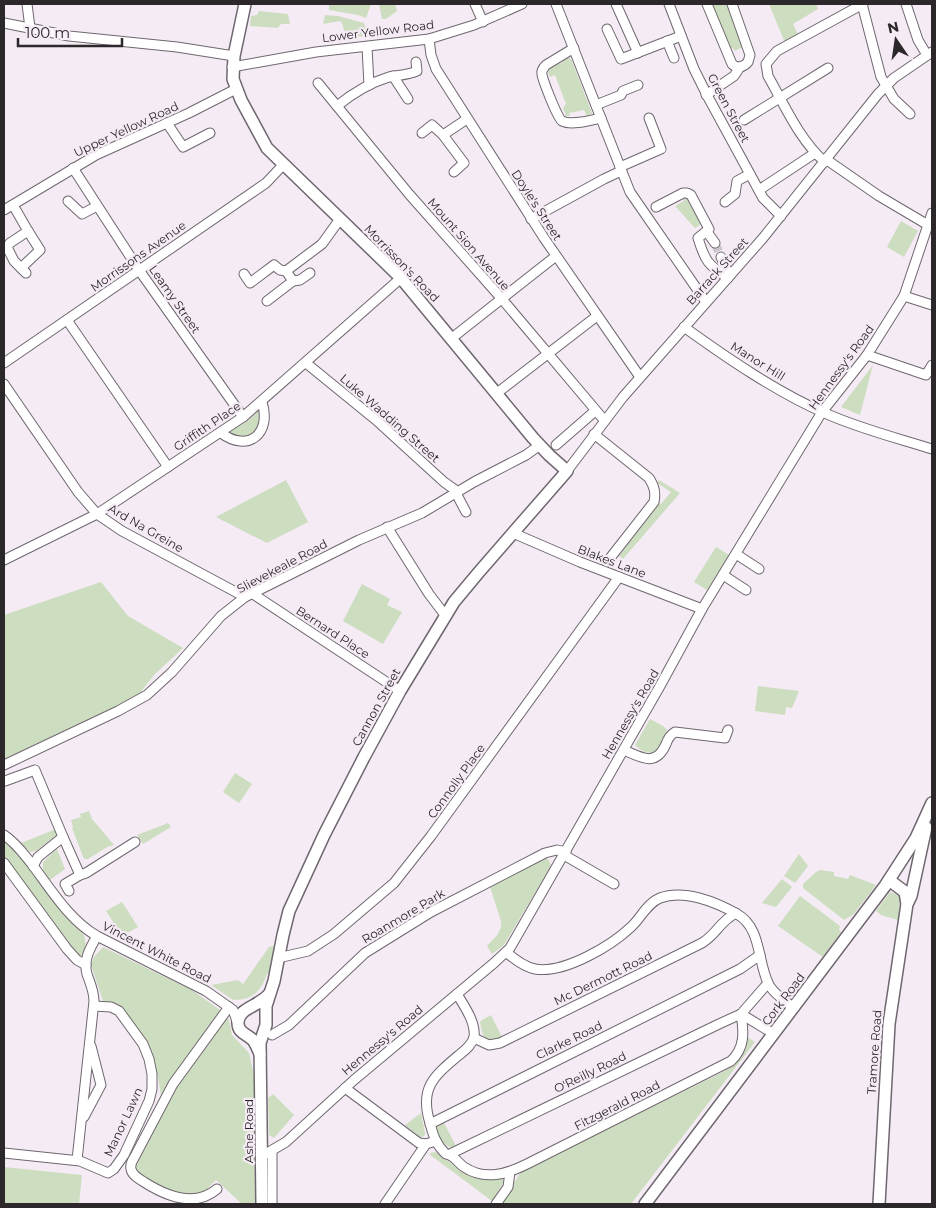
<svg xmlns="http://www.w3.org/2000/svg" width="936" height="1208" viewBox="0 0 936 1208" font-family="Montserrat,sans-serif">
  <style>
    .green { fill: #cdddbf }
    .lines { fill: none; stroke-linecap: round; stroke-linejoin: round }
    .minor-tunnel { stroke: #cdc4cc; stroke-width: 9; stroke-dasharray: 9 4.5; stroke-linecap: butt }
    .minor-casing { stroke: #6f676f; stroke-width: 11 }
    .major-casing { stroke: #6f676f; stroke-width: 14 }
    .minor { stroke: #fff; stroke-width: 9 }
    .major { stroke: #fff; stroke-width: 11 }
    .labels { text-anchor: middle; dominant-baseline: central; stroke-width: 4.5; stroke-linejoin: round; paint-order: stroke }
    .street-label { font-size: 12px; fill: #2b272a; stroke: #f5ebf5 }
  </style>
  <rect width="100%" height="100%" fill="#f5ebf5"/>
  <g class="green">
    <polygon points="329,4 371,4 366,18 358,15 329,10"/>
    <polygon points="379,4 395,4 397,11 386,19 382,19"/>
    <polygon points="711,4 728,4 743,47 735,51 733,48 729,49"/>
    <polygon points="769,4 816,4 818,9 793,24 799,37 786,45"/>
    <polygon points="259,11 288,14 290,24 281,24 278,28 250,26 251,16 257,15"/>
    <polygon points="325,15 338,16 364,23 368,36 346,37 342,23 340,21 323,24"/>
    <polygon points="568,57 571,59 592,113 587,116 584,110 569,113 570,116 566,116 563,108 566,104 555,75 550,77 548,72 552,65 562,63 564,58"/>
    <polygon points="682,196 685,196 690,200 688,201 701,224 695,228 675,206 684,201"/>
    <polygon points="901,221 918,231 904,257 887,247"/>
    <polygon points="873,365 860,415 841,407"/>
    <path d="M262,408l-1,18c-13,13 -16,13 -33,7l18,-11z"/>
    <polygon points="286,480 308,522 267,543 216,517"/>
    <polygon points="659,480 680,493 623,559 619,556 659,503 661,504 671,492 657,483"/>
    <polygon points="716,547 729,555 707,590 694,582"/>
    <polygon points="101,582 128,616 183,648 154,675 140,693 113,708 4,759 4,615"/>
    <polygon points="362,584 390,599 387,605 402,612 383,644 343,621"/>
    <polygon points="758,686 799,691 792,708 786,707 785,715 755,711"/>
    <path d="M650,719l13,7 4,4 -11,22c-8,3 -16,-2 -21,-7z"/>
    <polygon points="235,773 252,784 239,803 223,792"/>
    <polygon points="89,811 92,819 114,845 107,847 88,859 84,859 72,828 73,827 71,820 81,817 80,814"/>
    <polygon points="168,823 171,827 143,844 137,835"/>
    <polygon points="56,829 57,835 36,851 30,852 21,843"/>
    <path d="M7,842l5,3 15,18 57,72c2,9 4,16 -4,22l-5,-2 -71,-97v-13z"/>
    <polygon points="57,849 65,869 50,880 43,871 43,862"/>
    <polygon points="799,854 808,866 795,883 784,876"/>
    <polygon points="545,858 549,860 551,866 504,945 492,954 487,946 498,934 501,927 501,921 490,887"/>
    <polygon points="820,870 834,872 834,876 848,879 850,875 876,885 854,914 844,920 803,888 803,884 816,872"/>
    <polygon points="782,879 792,887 776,907 762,903"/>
    <polygon points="890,892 901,896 898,920 881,915 876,911"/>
    <polygon points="800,896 840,926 839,929 841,932 823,957 778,926"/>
    <polygon points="122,902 138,927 122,936 106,911"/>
    <path d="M274,946l-5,26 -2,2c-6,18 -15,26 -34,26l-22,-15 27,-5 5,4 26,-37z"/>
    <polygon points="103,947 192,990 220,1010 229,1020 232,1035 249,1053 254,1075 255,1204 242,1204 216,1180 208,1188 208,1194 189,1197 165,1193 136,1172 134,1165 163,1108 158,1077 144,1041 120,1007 103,1001 91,965 94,957"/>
    <path d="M491,1015l11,22 -9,4c-11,-2 -11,-9 -13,-19l2,-2z"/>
    <polygon points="747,1037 755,1042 631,1204 500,1204 521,1172 725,1071 737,1059"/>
    <polygon points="273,1094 294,1115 274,1138 269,1135 268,1098"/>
    <polygon points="421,1113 425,1133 425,1135 421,1138 405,1125"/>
    <path d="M442,1119l15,29c-12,1 -20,-10 -20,-22z"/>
    <path d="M434,1152l3,1c25,19 33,23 65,25l2,3 -12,20 -63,-47z"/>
    <polygon points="4,1167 82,1175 79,1204 4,1204"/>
  </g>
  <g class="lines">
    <polyline class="minor-tunnel" points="715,243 721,257"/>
    <defs>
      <g id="minor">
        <polyline points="27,4 30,28"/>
        <polyline points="475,4 483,22"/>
        <polyline points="556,4 630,192 706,302"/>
        <polyline points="616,4 638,53"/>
        <polyline points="669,4 694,69 708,97 763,198 781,216"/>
        <path d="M707,4l25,60c5,5 12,3 16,-2l2,-7 -18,-51"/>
        <polyline points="862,4 881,77 894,99 910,114"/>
        <polyline points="906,4 918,40 927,55"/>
        <polyline points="4,23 69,36 177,47 234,56"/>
        <polyline points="607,29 621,59 681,36"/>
        <polyline points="429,39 431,55 436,69 544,238 640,377"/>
        <polyline points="667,41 674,58"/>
        <polyline points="367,47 369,85"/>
        <path d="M574,48l-28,17c-3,3 -5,6 -4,10 2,8 15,42 20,46 10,5 29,-1 39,-3"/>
        <polyline points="232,67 316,52 429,39 474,25 522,4"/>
        <polyline points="393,76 408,99"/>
        <polyline points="318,83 409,194 502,299 604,420"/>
        <polyline points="706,95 734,76 740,67"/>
        <polyline points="596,105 621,95 623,91 638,85"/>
        <path d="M337,106c16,-13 32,-23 52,-29 10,-2 19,-2 28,-6l-1,-9"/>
        <polyline points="744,120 828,68"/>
        <polyline points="167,123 183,147 210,133"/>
        <polyline points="422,133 432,125 443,135 464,163 454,172"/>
        <polyline points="443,135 467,119"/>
        <polyline points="827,160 879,196 928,225"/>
        <path d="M825,162c-25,-21 -41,-58 -57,-86l-2,-12 11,-13 86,-47"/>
        <polyline points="620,167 661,149 649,118"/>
        <polyline points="73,168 139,270 243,417"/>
        <polyline points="759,190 815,153"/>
        <polyline points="68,201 82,214 97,206"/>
        <polyline points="725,202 735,194 737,181 750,174"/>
        <polyline points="13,205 28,231 10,243 7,247 14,261 26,273"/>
        <path d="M656,207l27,-14h4l4,2 18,34 -11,9c7,23 10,27 30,40"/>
        <polyline points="4,210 96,155 189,113 236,89"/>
        <polyline points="531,219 604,179 621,171"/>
        <polyline points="707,232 715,243"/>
        <polyline points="721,257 726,269 731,274"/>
        <polyline points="21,268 40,250 28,231"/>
        <polyline points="286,271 322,244 340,219"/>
        <polyline points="244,274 250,283 274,265 280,270 286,271 293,281 267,301"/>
        <polyline points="293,281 300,280 310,273"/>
        <polyline points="904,296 932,305"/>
        <polyline points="67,320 168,467"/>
        <path d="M684,327c43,31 94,66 143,87 34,15 70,24 105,35"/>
        <polyline points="452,338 556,256"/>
        <polyline points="867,355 926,375 932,365"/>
        <polyline points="4,363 266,183 283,165"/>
        <polyline points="306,363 376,420 444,482 458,492"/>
        <polyline points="4,384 78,492 97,514 122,531 245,597"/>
        <polyline points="497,393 597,316"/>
        <path d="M221,433c27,20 51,1 41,-31"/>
        <path d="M594,434l55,44c5,8 7,14 5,24l-47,60"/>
        <polyline points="556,445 595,411"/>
        <polyline points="567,471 623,397 763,238 878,94 894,78 932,52"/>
        <polyline points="456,493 466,512"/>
        <polyline points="387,527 429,594 445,615"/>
        <polyline points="513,533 580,562 702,609"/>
        <polyline points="736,554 759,569"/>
        <polyline points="4,560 97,514 243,417 401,278"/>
        <polyline points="723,575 746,590"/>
        <polyline points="253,594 400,691"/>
        <path d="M624,750c18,8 32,17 42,-6 2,-6 4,-9 9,-12l50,6 3,-8"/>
        <polyline points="4,765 118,711 147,695 172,672 221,616 245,597 359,540 422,513 474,482 526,455 540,445"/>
        <polyline points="5,781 35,770 63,837"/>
        <path d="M4,835c11,7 19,18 27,28 19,25 38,57 66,73l109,55 27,19 5,14"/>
        <polyline points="564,855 614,884"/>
        <polyline points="4,863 67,949 77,960 86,965"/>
        <polyline points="33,866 38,857 63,837 80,875 86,873 135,842"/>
        <polyline points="69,891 65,884 80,875"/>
        <path d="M506,952c8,7 18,15 29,17 29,5 76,-23 96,-42 10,-9 16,-24 29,-29 24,-9 56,4 77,16 25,14 20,48 32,71 6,10 16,16 25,23"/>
        <polyline points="278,958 308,951 334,934 394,883 431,836 619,577"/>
        <path d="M457,994c7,12 19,28 17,43 -2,8 -9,13 -15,18 -25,21 -40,33 -29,68 3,12 6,22 16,31 8,1 12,9 18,13 21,14 43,7 63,-3l204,-103c14,-13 13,-29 10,-47l27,-31"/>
        <polyline points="272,1035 289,1025 365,953 431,912 545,853 557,850 566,852"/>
        <path d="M474,1038l15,7 11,-2 202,-100c15,-9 17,-21 34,-30"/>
        <polyline points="345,1088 419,1143 426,1144 436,1141"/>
        <polyline points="84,1117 101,1085 91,1046"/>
        <polyline points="430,1124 740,969 760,955"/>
        <polyline points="272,1151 272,1204"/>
        <polyline points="4,1153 80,1161 108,1173 114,1169 124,1155 149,1101 152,1089 152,1074 149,1059 143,1044 119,1011 111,1007 94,1006"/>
        <polyline points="450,1154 719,1024 741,1014 774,1034"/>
        <polyline points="262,1156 286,1142 354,1080 494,963 510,948 660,686 702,609 822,412 867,355 904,296 932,213"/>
        <path d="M77,1160l17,-159c0,-10 -4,-18 -7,-27 -4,-14 3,-26 10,-38"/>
        <path d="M217,1189c-22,19 -51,7 -73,-7 -5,-3 -12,-7 -13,-13 -1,-4 1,-8 3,-11l39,-74 56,-77"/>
        <polyline points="385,1204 426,1144"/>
        <polyline points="496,1204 508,1187 510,1172"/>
      </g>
      <g id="major">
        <polyline points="245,4 234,56 233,79 241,100 267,148 401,278 533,438 549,455 567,471 479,572 454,602 400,691 364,757 324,835 289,911 283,935 274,981 266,1006 266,1025 260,1043 262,1204"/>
        <polyline points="889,880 905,892 907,904"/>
        <path d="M260,1054c-2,-5 -4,-10 -7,-14 -6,-6 -15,-7 -15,-17 -1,-15 23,-17 32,-30"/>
        <polyline points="645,1204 885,886 916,838 932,803"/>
        <polyline points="879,1204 889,1024 907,904 911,896 926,827"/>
      </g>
    </defs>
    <use href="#minor" class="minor-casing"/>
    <use href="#major" class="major-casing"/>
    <use href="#minor" class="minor"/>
    <use href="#major" class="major"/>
  </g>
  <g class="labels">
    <g class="street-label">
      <text transform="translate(378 31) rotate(-7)">Lower Yellow Road</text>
      <text transform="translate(729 108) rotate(62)">Green Street</text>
      <text transform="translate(126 129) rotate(-25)">Upper Yellow Road</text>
      <text transform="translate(537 205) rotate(57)">Doyle's Street</text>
      <text transform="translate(469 244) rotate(49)">Mount Sion Avenue</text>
      <text transform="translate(138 256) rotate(-35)">Morrissons Avenue</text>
      <text transform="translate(402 263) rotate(46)">Morrisson's Road</text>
      <text transform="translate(717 271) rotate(-48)">Barrack Street</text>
      <text transform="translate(175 299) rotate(55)">Leamy Street</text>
      <text transform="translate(758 361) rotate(32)">Manor Hill</text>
      <text transform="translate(841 367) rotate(-54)">Hennessy's Road</text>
      <text transform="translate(390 418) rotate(41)">Luke Wadding Street</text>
      <text transform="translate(207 426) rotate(-34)">Griffith Place</text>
      <text transform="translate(146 528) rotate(30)">Ard Na Greine</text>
      <text transform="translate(612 561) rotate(21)">Blakes Lane</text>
      <text transform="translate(282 566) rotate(-28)">Slievekeale Road</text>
      <text transform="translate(333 632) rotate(33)">Bernard Place</text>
      <text transform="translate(376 707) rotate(-61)">Cannon Street</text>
      <text transform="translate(630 714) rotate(-60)">Hennessy's Road</text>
      <text transform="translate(456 781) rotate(-54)">Connolly Place</text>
      <text transform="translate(403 916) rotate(-31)">Roanmore Park</text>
      <text transform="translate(157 952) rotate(27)">Vincent White Road</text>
      <text transform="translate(603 978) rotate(-26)">Mc Dermott Road</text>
      <text transform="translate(783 999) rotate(-53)">Cork Road</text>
      <text transform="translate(382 1040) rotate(-40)">Hennessy's Road</text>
      <text transform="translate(569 1040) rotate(-26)">Clarke Road</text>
      <text transform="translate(874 1052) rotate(-86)">Tramore Road</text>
      <text transform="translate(590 1072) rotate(-26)">O'Reilly Road</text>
      <text transform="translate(617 1105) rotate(-27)">Fitzgerald Road</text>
      <text transform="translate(123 1122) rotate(-65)">Manor Lawn</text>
      <text transform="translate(248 1131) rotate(-90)">Ashe Road</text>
    </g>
  </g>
  <rect width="936" height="1208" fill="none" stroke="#2b272a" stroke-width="10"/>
  <g transform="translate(896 40) rotate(347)" stroke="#f5ebf5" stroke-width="4" paint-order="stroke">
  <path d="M0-4L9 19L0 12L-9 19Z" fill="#2b272a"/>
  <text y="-8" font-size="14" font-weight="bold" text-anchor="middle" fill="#2b272a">N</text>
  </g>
  <path d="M18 38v8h104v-8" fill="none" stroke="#2b272a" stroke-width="2.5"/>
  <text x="25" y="38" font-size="15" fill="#2b272a" stroke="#f5ebf5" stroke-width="4" paint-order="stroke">100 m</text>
</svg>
